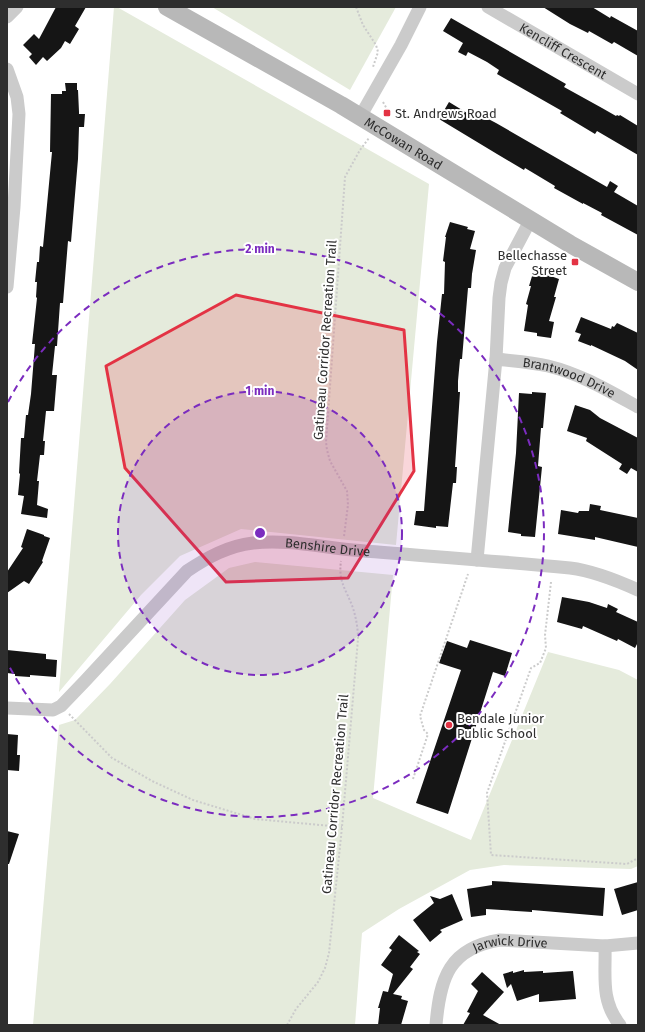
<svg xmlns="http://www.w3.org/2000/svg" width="645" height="1032" viewBox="0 0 645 1032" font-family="'Fira Sans',sans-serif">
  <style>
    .green { fill: #e5ebdc }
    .building { fill: #151515 }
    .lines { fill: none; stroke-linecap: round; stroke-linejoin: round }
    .path { stroke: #cbcbcb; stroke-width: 2; stroke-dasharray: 2 2; stroke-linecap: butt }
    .street { stroke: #cbcbcb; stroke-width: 13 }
    .secondary { stroke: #b8b8b8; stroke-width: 18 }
    .marked { fill: #e33344; fill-opacity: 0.2; stroke: #e33344; stroke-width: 3; stroke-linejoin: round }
    .ring { fill: none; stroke: #7b2cbf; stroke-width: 2; stroke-dasharray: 7 5 }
    .poi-dot { fill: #e33344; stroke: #fff; stroke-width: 1.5 }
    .labels { text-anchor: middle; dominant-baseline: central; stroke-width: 4; stroke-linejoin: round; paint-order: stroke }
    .street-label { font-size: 13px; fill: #2e2e2e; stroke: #fff }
    .poi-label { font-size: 13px; fill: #2e2e2e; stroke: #fff; text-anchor: start }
    .centre { fill: #7b2cbf; stroke: #fff; stroke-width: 2 }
    .ring-label { font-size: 12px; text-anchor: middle; font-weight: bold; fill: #7b2cbf; stroke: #fff; stroke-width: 4; stroke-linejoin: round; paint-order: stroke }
  </style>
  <rect width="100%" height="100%" fill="#fff"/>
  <g class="green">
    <polygon points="114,7 117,7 429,184 396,545 241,529 180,556 141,595 59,692"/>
    <polygon points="212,7 396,7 350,90"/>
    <polygon points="255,562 393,575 373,798 471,840 548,652 619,670 638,680 638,866 631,869 504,865 470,870 399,909 362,933 355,1025 33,1025 59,725 75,720 110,684 185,600 229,568"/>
  </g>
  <g class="building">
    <polygon points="56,7 86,7 75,26 79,29 70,44 65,41 61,48 47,61 43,57 36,65 29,57 32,54 23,45 34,34 39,39"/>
    <polygon points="543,7 592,7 610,18 611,16 638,31 638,56 614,42 612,44 589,31 588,33 570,24"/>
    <polygon points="451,18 566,84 564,87 602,108 616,116 617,115 619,116 620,115 638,126 638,155 597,131 595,134 560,113 562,111 497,74 499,70 487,62 468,52 466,56 458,52 463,43 443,31"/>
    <polygon points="65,83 77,83 77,90 78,90 79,112 79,114 85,114 84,127 79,127 78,159 71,242 68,241 63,303 60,303 57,346 55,346 52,375 57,375 54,411 46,411 43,441 45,441 44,455 40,455 37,481 39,481 37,505 48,509 47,518 21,514 24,496 18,495 20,474 19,473 21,438 24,438 26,415 28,415 31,394 35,344 32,344 37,298 36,297 37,282 35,282 37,262 39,262 40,246 43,247 45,226 52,152 50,152 51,94 62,94 62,91 66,91"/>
    <polygon points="449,102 472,116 475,112 496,123 607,187 610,181 618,186 614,192 638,206 638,235 601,215 602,213 583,203 583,204 554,188 555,186 525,168 524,170 497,154 439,119"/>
    <polygon points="450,222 468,227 467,229 475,231 470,249 476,250 472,274 471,288 468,288 462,359 460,359 458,381 458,392 460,392 455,467 457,467 456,483 453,483 448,527 436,526 436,528 414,525 416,511 424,511 437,342 442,294 444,294 445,262 443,261 446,237 445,237"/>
    <polygon points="533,273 545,277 545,274 559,279 554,297 556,297 549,321 554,322 551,338 537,336 537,333 524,331 528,305 526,304 531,286 529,286"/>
    <polygon points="581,317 611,329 612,326 614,327 617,323 638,333 638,370 625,361 591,345 591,346 578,341 581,334 575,332"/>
    <polygon points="532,392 546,393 543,428 541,428 538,466 542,467 535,537 521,536 521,534 508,532 516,453 519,393 532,394"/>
    <polygon points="575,405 590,410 600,418 638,438 638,472 631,468 627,474 619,469 622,464 586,441 587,438 567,431"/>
    <polygon points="590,504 601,506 600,510 638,518 638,547 595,537 595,540 558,534 561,510 578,513 579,511 589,511"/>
    <polygon points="27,529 44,535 44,536 50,538 42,561 43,562 29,584 24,581 7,593 7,572 23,548 21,547"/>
    <polygon points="562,597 589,602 607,608 608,604 618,609 616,612 638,622 638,642 635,648 618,639 617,641 583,626 582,629 557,622"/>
    <polygon points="470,640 512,653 505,676 493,672 448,814 416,803 461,670 439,663 447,641 467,648"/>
    <polygon points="7,650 46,654 46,659 57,660 56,677 30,675 30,677 15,676 15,674 7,673"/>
    <polygon points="7,734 18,735 17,755 20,755 19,771 7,770"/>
    <polygon points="7,831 19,834 9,864 7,864"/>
    <polygon points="492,881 605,888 603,916 532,910 532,912 486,909 486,915 471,917 467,889 492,885"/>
    <polygon points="638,882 638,910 622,915 614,889"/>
    <polygon points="452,894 463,920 440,930 442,932 430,942 413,920 434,903 430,896 440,899"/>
    <polygon points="399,935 419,951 417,952 420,954 410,967 413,969 393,994 402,996 401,999 408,1001 401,1025 378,1025 380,1008 378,1008 383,991 388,992 393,974 381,965 392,950 389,948"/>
    <polygon points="524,970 524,972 543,971 543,973 573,971 576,999 539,1002 539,994 517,1001 511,984 507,988 503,974 513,971 513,973"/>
    <polygon points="482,972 504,992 483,1015 501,1025 463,1025 470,1013 467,1012 478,991 471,984"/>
  </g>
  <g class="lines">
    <g class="path">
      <polyline points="356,7 363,25 376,45 378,52 373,67"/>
      <polyline points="383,102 387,109 384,114"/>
      <polyline points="344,536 348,505 347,491 330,461 327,450 326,442 345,177 360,150 369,138"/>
      <polyline points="551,582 545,635 546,648 540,663 531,668 487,793 491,855 627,864 638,858"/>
      <polyline points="69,714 112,758 152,781 193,800 255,819 342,827"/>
      <polyline points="413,779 428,734 424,730 420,716 468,574"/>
      <path d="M287,1025l9,-16 22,-27 7,-14 4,-15 13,-126 16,-188c0,-11 -2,-21 -5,-31 -7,-19 -15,-26 -12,-47"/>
    </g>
    <g class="street">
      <path id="s1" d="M488,7l150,87"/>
      <polyline points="7,17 17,7"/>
      <polyline points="7,69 17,97 19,114 14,207 7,287"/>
      <polyline points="360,117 401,45 420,7"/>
      <path id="s2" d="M496,359c17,2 35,3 52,7 33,8 61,25 90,41"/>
      <polyline points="477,560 496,359 499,298 501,283 505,268 531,219"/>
      <path id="s3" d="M7,708l46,2 8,-4 24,-25 102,-110c21,-14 41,-25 66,-28 33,-4 67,4 100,7 72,6 145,11 217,18 24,3 46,12 68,22"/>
      <path d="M605,946c1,29 -5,54 15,79"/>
      <path id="s4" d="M436,1025c4,-47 13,-77 64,-85l105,6 33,-3"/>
    </g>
    <path class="secondary" id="s5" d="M167,7l174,98 229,139 68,38"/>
  </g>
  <path class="marked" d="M236,295l168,35 10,141 -66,107 -122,4 -101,-114 -19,-102z"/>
  <circle cx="260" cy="533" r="142" fill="#7b2cbf" fill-opacity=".12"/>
  <g class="ring">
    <circle cx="260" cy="533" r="142"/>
    <path d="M8 402A284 284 0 1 1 8 664"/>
  </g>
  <g class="poi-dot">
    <rect x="383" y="109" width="8" height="8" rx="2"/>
    <rect x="571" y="258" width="8" height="8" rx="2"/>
    <circle cx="449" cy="725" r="4"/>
  </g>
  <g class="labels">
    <g class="street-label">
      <text stroke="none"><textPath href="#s1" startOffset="87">Kencliff Crescent</textPath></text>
      <text stroke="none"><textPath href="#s5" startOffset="273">McCowan Road</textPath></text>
      <text transform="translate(325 340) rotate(-86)">Gatineau Corridor Recreation Trail</text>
      <text stroke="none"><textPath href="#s2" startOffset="76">Brantwood Drive</textPath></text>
      <text stroke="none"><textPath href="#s3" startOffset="387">Benshire Drive</textPath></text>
      <text transform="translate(335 794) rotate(-85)">Gatineau Corridor Recreation Trail</text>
      <text stroke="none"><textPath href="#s4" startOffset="128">Jarwick Drive</textPath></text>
    </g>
    <g class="poi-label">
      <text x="395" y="113">St. Andrews Road</text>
      <text x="567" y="255" text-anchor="end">Bellechasse<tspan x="567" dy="15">Street</tspan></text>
      <text x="457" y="718">Bendale Junior<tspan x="457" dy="15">Public School</tspan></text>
    </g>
  </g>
  <circle cx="260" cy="533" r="6" class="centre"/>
  <g class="ring-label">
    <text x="260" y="253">2 min</text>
    <text x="260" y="395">1 min</text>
  </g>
  <rect width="645" height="1032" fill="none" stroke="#2e2e2e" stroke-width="16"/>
</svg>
